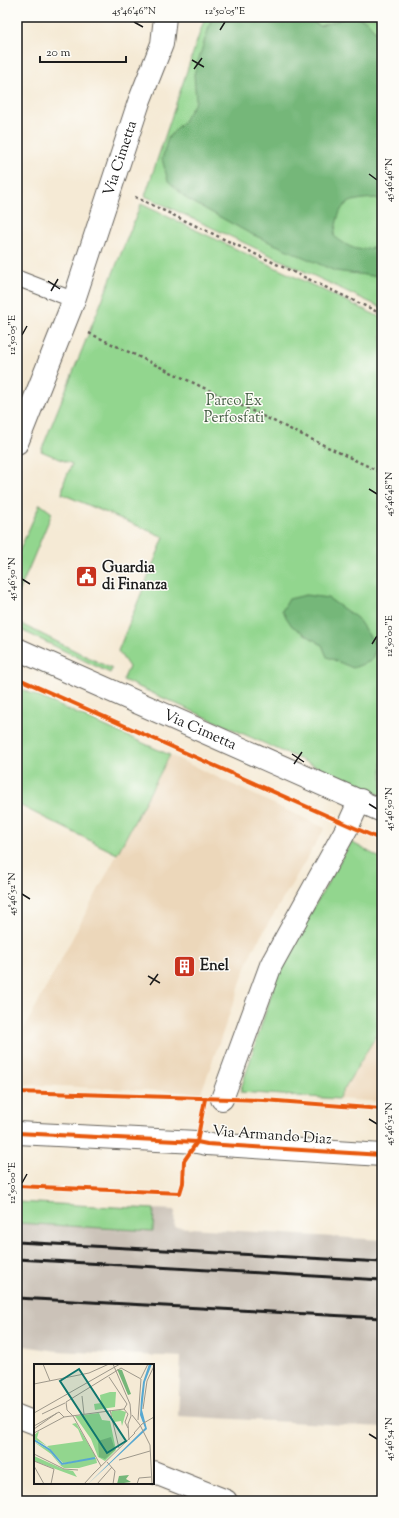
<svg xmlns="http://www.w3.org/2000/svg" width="399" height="1518" viewBox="0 0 399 1518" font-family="'Sorts Mill Goudy',serif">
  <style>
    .built { fill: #ecd7ba }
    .industrial { fill: #cbc2b8 }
    .green { fill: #92d68e; stroke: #577955 }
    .forest { fill: #75b779; stroke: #486a4a }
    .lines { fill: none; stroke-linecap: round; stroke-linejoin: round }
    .lane-casing { stroke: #68645d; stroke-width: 17 }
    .street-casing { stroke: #68645d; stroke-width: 24 }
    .path { stroke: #68645d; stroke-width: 2.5; stroke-dasharray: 3 3; stroke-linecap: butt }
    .lane { stroke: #fff; stroke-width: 15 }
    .street { stroke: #fff; stroke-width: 22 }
    .rail { stroke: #1c1c1c; stroke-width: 3 }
    .cycleway-casing { stroke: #fdfcf7; stroke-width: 6 }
    .cycleway { stroke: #e8590c; stroke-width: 4 }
    .ticks { fill: none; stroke: #1c1c1c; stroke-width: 1.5 }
    .labels { text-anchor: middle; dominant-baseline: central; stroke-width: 3; stroke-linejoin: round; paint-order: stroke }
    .street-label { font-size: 15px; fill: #1c1c1c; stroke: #fdfcf7 }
    .park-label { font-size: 15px; fill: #455d44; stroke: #fdfcf7 }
    .poi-label { font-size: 15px; font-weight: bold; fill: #1c1c1c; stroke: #fdfcf7; text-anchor: start }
    .inset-river { fill: none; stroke: #57a8d1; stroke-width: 2 }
    .inset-road { fill: none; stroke: #9e988b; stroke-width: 1 }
    .view { fill: #0f766e; fill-opacity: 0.15; stroke: #0f766e; stroke-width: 2 }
    .inset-edge { fill: none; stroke: #1c1c1c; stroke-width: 2 }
    .neatline { fill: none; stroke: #1c1c1c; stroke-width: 1.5 }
    .ticks-label { font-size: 10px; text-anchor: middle; fill: #1c1c1c }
  </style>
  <rect width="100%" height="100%" fill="#fdfcf7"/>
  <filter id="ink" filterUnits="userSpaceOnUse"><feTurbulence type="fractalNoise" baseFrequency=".025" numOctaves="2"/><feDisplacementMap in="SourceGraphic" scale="8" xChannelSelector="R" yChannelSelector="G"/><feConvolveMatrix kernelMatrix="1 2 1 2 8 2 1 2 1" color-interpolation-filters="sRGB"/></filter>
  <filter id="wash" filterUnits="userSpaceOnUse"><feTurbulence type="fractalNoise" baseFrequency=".012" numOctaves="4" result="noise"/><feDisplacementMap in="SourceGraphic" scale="16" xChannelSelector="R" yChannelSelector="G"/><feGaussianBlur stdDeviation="0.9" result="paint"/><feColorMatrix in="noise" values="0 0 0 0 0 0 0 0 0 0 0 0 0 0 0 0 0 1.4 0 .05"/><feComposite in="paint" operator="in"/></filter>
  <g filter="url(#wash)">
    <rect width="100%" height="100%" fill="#f5ead5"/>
    <g class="built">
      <polygon points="170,755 325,828 252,951 201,1093 17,1084 17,1042"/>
      <polygon points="382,1026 382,1102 338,1099"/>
    </g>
    <polygon class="industrial" points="154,1209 175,1210 174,1227 382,1240 382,1427 178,1416 181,1357 57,1351 17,1345 17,1223 153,1231"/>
    <g class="green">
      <polygon points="205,17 382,17 382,308 145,196"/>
      <polygon points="141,204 382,318 382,796 123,680 129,667 118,651 164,537 62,494 64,482 72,464 41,451"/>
      <polygon points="40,504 52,513 17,597 17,556"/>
      <polygon points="17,622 112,669 110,673 17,628"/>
      <polygon points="17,687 170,755 117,854 17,804"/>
      <polygon points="351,842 382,859 382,1026 338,1099 240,1092 280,967"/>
      <polygon points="17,1202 154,1209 153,1231 17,1223"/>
    </g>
    <g class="forest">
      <path d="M212,17h92l16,9 25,-8 11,-1 11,4 7,9 8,4v171l-5,-7c-35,2 -37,5 -43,38 17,13 29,20 48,5v31l-9,4 -38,-5 -86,-38 -62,-34 -19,-18 -6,-22 6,-21 15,-16 13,-21 -2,-27z"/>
      <polygon points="306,595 328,598 357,618 377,647 371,661 353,668 327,657 322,645 292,626 282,611 289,599"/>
    </g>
  </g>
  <g filter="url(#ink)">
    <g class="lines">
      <defs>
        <polyline id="lane" points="17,278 74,300"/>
        <g id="street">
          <path id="s1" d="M17,443l57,-143 65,-198 23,-58 3,-27"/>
          <path id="s2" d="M17,649l365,162"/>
          <polyline points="222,1099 271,965 348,826 360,800"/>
          <polyline points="17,1133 197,1142 207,1144 382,1155"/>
          <polyline points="17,1416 35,1423"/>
          <polyline points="153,1472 226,1501"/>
        </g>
      </defs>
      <use href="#lane" class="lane-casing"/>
      <use href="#street" class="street-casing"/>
      <g class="path">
        <polyline points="135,197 382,314"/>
        <polyline points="89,333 382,473"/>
      </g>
      <use href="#lane" class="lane"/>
      <use href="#street" class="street"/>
      <g class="rail">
        <polyline points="17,1242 382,1262"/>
        <polyline points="17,1259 382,1280"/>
        <polyline points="17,1298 382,1318"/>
      </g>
      <defs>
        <g id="cycleway">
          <polyline points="17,678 382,840"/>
          <polyline points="17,1092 264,1100 382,1109"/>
          <polyline points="17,1133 197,1142 207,1144 382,1155"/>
          <polyline points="17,1186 180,1193 183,1183 184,1161 197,1142 205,1099"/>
        </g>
      </defs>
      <use href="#cycleway" class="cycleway-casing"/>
      <use href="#cycleway" class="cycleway"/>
    </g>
  </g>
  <path class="ticks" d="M134,22l9,5M220,30l5,-8M192,60l12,7M194,69l8,-11M369,174l8,6M48,281l12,8M51,291l7,-12M22,335l5,-9M369,489l8,5M22,579l8,5M372,644l5,-8M292,754l12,8M294,764l8,-12M369,804l8,5M22,894l8,5M148,976l12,7M150,985l8,-11M369,1119l8,5M22,1183l5,-9M369,1434l8,5"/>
  <defs>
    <symbol id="civic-square" viewBox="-11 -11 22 22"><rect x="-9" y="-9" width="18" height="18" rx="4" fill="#c8321e" stroke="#fdfcf7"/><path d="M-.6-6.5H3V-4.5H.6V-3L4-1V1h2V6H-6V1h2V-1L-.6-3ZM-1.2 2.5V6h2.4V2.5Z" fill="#fff"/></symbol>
    <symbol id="building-square" viewBox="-11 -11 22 22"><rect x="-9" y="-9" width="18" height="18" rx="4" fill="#c8321e" stroke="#fdfcf7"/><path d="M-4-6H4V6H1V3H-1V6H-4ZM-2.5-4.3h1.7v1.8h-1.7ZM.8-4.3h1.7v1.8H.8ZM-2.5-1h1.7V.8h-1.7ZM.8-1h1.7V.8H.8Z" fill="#fff"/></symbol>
  </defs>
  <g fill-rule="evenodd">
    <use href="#civic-square" x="74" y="564" width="25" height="25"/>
    <use href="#building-square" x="172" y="954" width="25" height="25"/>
  </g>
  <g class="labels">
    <g class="street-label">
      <text stroke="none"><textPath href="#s1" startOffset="303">Via Cimetta</textPath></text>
      <text stroke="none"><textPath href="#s2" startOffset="200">Via Cimetta</textPath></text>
      <text transform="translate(272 1136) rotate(4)">Via Armando Diaz</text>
    </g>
    <g class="park-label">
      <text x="234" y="401">Parco Ex<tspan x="234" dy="17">Perfosfati</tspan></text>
    </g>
    <g class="poi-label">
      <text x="102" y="568">Guardia<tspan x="102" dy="17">di Finanza</tspan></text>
      <text x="200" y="966">Enel</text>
    </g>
  </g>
  <g transform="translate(34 1364)">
    <rect width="120" height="120" fill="#f5ead5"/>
    <path d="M76,28h6l-1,15 -20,3 -1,-6 7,-1 -1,-8zM86,46l6,2 -4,14 -1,-5 -7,1 -3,-9 1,-2zM65,49l3,7 8,1 6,29 -11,11 -7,-4 -7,-18 -16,-23zM42,59l20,34 -6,2 6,-1 1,5 -18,5h-15l-3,-2 -10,-12 -17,-12 15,8 12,15 27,-6 -25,4 -16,-17 -13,-7v-4l5,-4 -2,7 10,8 36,-5 -5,-12 -6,-5zM0,92l29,13 10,2 4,6 -43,-16z" fill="#92d68e"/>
    <path d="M83,5l5,1 9,24 -3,1zM77,73l4,13 -10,9 -6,-2 -1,-16zM95,111l-3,4 5,3 -14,2 2,-8z" fill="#75b779"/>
    <path d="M115,0h3l-7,18 -3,28 5,19 -59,55 57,-56 -5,-13 1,-16 2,-17z" fill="#57a8d1"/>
    <path class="inset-river" d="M0,76l16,10 12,14 33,-6"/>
    <path class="inset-road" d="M9,0l7,17M79,0l17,40 1,12 -3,8 1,16M75,13l18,27 -3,5M107,14l7,-14M0,20l55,-11 20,-9M48,32l2,18M90,45l4,5 -3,8 3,6M109,45l4,-28 7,-15M76,46l9,38M0,49l86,-49M8,50l23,-11M98,51l8,10M39,52l-6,-6 -1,-8 55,-34 20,11 -3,41M39,52l28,50M106,61l10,20 2,39M0,62l25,-14 5,5M0,65l23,-16M0,69l30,-16 60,-8M100,69l8,-9 12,-7M0,90l30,15 14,1M85,96l31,-9M0,97l20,8 -3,15M73,98l8,9 -2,13M0,102l10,18M59,110l42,-41M50,120l10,-11M63,120l15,-17M103,120l2,-6 12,-1"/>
    <path class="view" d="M45,5l47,72 -19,12 -47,-72z"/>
    <rect width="120" height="120" class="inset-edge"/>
  </g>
  <rect width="399" height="1518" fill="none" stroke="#fdfcf7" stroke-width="44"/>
  <path d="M40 56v6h86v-6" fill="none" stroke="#1c1c1c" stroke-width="2"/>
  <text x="46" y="56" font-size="12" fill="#1c1c1c" stroke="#fdfcf7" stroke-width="3" paint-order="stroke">20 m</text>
  <rect x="22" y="22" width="355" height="1474" class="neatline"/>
  <g class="ticks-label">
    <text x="134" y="14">45°46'46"N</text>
    <text x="225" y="14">12°50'05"E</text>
    <text transform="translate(388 180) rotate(-90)" y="4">45°46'46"N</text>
    <text transform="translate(11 335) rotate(-90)" y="4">12°50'05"E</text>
    <text transform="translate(388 494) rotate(-90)" y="4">45°46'48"N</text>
    <text transform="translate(11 579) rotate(-90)" y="4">45°46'50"N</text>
    <text transform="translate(388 636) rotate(-90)" y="4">12°50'00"E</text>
    <text transform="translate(388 809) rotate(-90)" y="4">45°46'50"N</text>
    <text transform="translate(11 894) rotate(-90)" y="4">45°46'52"N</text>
    <text transform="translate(388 1124) rotate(-90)" y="4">45°46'52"N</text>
    <text transform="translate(11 1183) rotate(-90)" y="4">12°50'00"E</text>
    <text transform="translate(388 1439) rotate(-90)" y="4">45°46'54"N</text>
  </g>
</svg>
